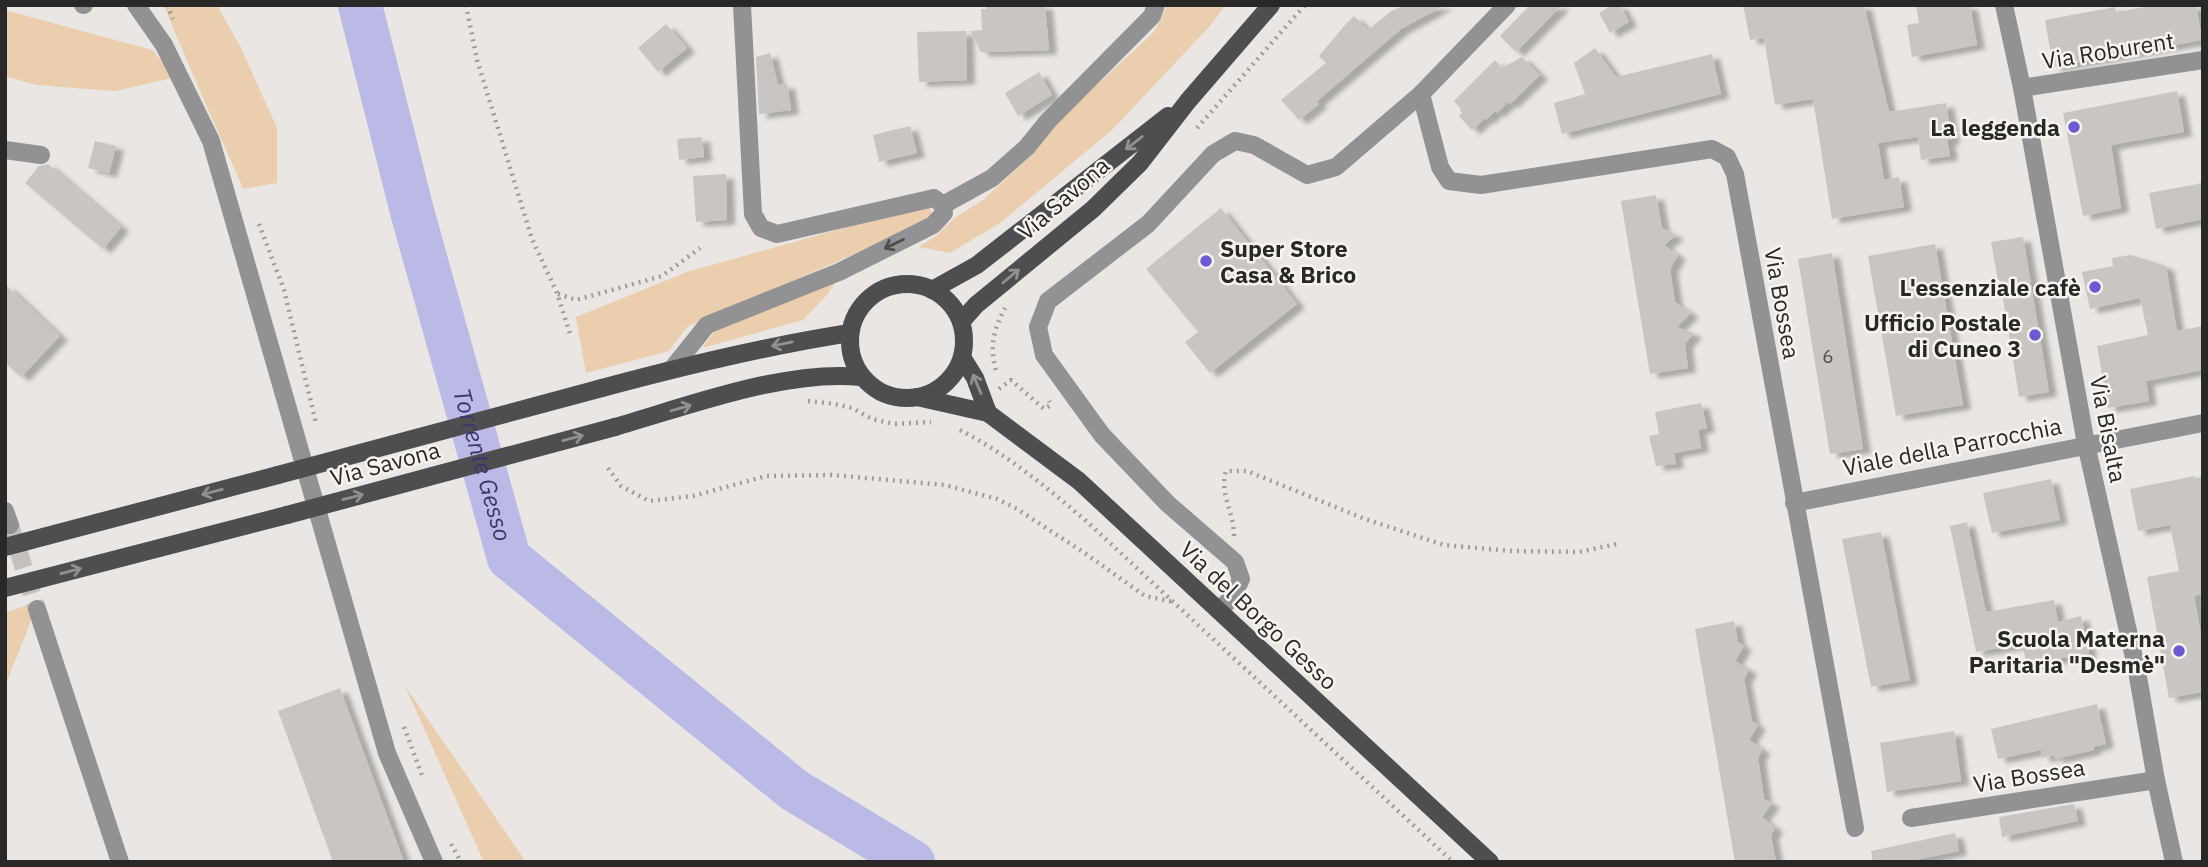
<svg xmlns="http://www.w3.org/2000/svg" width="2208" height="867" viewBox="0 0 2208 867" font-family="'IBM Plex Sans',sans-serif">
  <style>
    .green { fill: #eaceae }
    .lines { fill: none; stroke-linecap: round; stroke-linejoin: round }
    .river { stroke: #bbb9e6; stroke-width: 44 }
    .building { fill: #c8c5c2; filter: url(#shadow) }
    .minor-tunnel { stroke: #c3c0bd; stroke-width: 18; stroke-dasharray: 18 9; stroke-linecap: butt }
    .path { stroke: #9f9c9a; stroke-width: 4.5; stroke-dasharray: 2 5; stroke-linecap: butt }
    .minor { stroke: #929294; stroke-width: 18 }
    .major { stroke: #4e4d50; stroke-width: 18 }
    .major-bridge { stroke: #4e4d50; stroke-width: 18 }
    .oneway { stroke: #929090 }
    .oneway2 { stroke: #4e4d4d }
    .poi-dot { fill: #6f59d3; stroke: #f7f4f0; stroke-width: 2.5 }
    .labels { text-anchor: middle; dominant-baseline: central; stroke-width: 5; stroke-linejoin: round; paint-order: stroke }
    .number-label { font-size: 19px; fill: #514f4e }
    .street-label { font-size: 23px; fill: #292827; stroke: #f7f4f0 }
    .poi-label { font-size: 23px; font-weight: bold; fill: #292827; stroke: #f7f4f0; text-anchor: end }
    .water-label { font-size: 24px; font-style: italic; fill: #3c346b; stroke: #f7f4f0 }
  </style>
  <defs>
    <filter id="shadow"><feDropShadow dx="8" dy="4.5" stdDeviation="2" flood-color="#0004"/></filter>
  </defs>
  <rect width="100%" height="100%" fill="#e9e6e3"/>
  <g class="green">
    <path d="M164,5h53l24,43 36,80v55l-34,6c-26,-62 -55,-122 -79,-184z"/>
    <polygon points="1168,5 1226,5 1209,27 1113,129 1000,223 950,253 919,247 937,235 956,217 983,200 1034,153 1059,120 1154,32"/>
    <polygon points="5,10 152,50 176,77 115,91 36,85 5,76"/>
    <polygon points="922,206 930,208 932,216 918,226 687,327 669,351 586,373 576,317 687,272"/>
    <polygon points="839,278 826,296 803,320 702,348 717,328"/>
    <polygon points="39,601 5,686 5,613"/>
    <polygon points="405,686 526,862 484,862"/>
  </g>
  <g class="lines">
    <path class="river" id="s1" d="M360,5l53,210 96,343 285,232 119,72"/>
  </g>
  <g class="building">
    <polygon points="986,5 1045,5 1049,50 981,52 970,31 982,30 981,9 986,9"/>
    <polygon points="1404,5 1445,5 1401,29 1317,101 1319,104 1299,120 1281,100 1326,63 1319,56 1344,26 1354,16 1368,30 1390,12"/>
    <polygon points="1530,5 1562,5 1516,52 1500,36"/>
    <polygon points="1612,5 1620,5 1629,22 1610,33 1599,13"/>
    <polygon points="1743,5 1864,5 1889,112 1946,103 1952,140 1947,140 1950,156 1921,160 1918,137 1878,143 1884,180 1899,177 1904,207 1832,219 1813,99 1775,105 1764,38 1750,40"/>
    <polygon points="1916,5 1970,5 1977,45 1912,57 1907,25 1919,23"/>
    <polygon points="2157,5 2196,5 2202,40 2053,67 2045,20 2115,7 2116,12"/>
    <polygon points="666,24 687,48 658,72 638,48"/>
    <polygon points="966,31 967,80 919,82 917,32"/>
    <polygon points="1595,48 1616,77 1712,54 1721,94 1562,134 1554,103 1585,94 1574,63"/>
    <polygon points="770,53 778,85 787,84 791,110 759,114 756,57"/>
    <polygon points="1522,57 1540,75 1510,104 1508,102 1497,113 1495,111 1486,120 1485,118 1472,130 1459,116 1462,113 1460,111 1461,109 1454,101 1495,60 1502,68"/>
    <polygon points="1039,72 1052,95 1018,116 1005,93"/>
    <polygon points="2177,91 2184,132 2111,145 2121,208 2083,216 2063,113"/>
    <polygon points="910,126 917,153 879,162 873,135"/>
    <polygon points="702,137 704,157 679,160 677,139"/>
    <polygon points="95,141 116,146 109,173 88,168"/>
    <polygon points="48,164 121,227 103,249 25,183 39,166"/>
    <polygon points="726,174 727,220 696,222 693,176"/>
    <polygon points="2203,183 2203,219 2156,229 2149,193"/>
    <polygon points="1656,195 1662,228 1676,235 1664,245 1678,255 1670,269 1675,302 1691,313 1677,327 1694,333 1685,344 1688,368 1650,374 1621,201"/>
    <polygon points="1221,208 1297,304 1210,373 1185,342 1198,332 1146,269"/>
    <polygon points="2023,237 2049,392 2019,397 2000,280 1998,280 1991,242"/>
    <polygon points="1935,244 1963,405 1896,416 1868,256"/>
    <polygon points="1832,253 1863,449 1830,454 1798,259"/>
    <polygon points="2131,255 2166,266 2177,331 2203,326 2203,370 2146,381 2149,401 2108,408 2097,346 2148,335 2140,298 2090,309 2082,272 2113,266 2112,258"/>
    <polygon points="5,284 60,336 21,377 5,363"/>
    <polygon points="1701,403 1707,428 1698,430 1701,448 1674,453 1676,464 1656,466 1649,436 1659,434 1655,412"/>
    <polygon points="2195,476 2195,478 2203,477 2203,594 2194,596 2203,645 2203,692 2169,698 2147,577 2179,571 2170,525 2138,531 2130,489"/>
    <polygon points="2051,479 2060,520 1992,533 1983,493"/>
    <polygon points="1967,522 1986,612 2054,600 2058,622 2081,616 2089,653 2027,665 2022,644 1976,652 1950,526"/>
    <polygon points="1881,532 1910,680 1871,687 1842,539"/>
    <polygon points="1734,621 1738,642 1744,646 1735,661 1749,670 1744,679 1752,721 1758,725 1749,740 1762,749 1758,758 1764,799 1772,803 1762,817 1775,828 1771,836 1776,862 1735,862 1695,629"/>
    <polygon points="340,688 404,862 333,862 278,711"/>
    <polygon points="2097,704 2106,744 2093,747 2094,750 2055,759 2054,755 2042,758 2041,750 1998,759 1991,729"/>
    <polygon points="1954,731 1961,781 1887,792 1880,743"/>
    <polygon points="2074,804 2078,821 2002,837 1999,817"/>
    <polygon points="1955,833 1959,851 1906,862 1873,862 1871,851"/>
  </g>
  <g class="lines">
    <polyline class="minor-tunnel" points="10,525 37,609"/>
    <g class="path">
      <polyline points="167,5 173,19"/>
      <polyline points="466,5 477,60 532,239 557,293 570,334"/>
      <polyline points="1197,128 1305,5"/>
      <polyline points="259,224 284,290 316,423"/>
      <polyline points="558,294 576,300 662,276 700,248"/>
      <path d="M996,370c-7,-24 -2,-41 9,-62"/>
      <polyline points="999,389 1011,380 1044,409 1051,405 1049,401"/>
      <polyline points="808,401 835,404 852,408 872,419 894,424 931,422"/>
      <path d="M960,430c45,23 85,56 124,89l369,343"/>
      <polyline points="608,468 621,486 649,501 693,496 766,476 832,475 945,485 997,499 1017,509 1086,554 1145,596 1174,602"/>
      <path d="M1234,536c0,-25 -15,-42 -8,-65h21l118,48 79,26 68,6 67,1 38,-8"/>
      <polyline points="404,727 423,778"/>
      <polyline points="451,844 461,862"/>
    </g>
    <g class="minor">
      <polyline points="83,5 84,5"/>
      <polyline points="136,5 164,45 211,141 387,753 434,862"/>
      <polyline points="742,5 753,214 761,228 777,234 934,198 943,205"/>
      <polyline points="2004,5 2022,88 2086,444 2137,671 2156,780 2174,862"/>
      <polyline points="2022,88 2203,60"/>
      <polyline points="1421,94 1440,167 1449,181 1481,185 1712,149 1727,157 1735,174 1855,828"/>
      <polyline points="5,150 41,155"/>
      <polyline points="943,205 992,178 1027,147 1048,121 1152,16 1156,5"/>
      <polyline points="671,370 707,325 839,272 933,225 944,213 943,205"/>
      <polyline points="1794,503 2203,423"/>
      <polyline points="5,511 10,525"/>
      <polyline points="37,609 120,862"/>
      <polyline points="1219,611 1233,596 1241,579 1235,562 1168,504 1102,435 1044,355 1038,327 1048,301 1148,224 1213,154 1235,141 1254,145 1307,175 1336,167 1421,94 1507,5"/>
      <polyline points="1911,818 2156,780"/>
    </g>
    <g class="major">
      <circle cx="907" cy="341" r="57"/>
      <polyline points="932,290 977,265 1168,116"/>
      <polyline points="961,322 976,305 1093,209 1140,163 1188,101 1271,5"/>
      <polyline points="962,357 975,378 988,413"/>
      <path d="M602,388c82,-22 163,-42 248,-55"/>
      <polyline points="917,397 988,413 1079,481 1490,862"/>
      <path d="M615,427c73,-21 171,-58 246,-50"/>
      <polyline points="5,547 278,475"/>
      <polyline points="5,588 287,515"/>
    </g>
    <g class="major-bridge">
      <polyline points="278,475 602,388"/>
      <polyline points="287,515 615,427"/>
    </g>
  </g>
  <defs><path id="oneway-shaft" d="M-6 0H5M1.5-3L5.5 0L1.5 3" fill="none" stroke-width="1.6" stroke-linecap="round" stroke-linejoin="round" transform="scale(1.75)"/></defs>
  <g class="oneway">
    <use href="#oneway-shaft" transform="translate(1134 143) rotate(142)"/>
    <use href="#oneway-shaft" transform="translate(1011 276) rotate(-40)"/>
    <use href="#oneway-shaft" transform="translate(782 344) rotate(168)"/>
    <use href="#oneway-shaft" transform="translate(977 384) rotate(-113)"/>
    <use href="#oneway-shaft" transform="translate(681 408) rotate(-16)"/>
    <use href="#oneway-shaft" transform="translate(573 438) rotate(-15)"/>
    <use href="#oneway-shaft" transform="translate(212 492) rotate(165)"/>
    <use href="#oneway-shaft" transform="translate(353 497) rotate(-15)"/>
    <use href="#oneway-shaft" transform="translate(71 571) rotate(-15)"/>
  </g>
  <use class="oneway2" href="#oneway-shaft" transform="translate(894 244) rotate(154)"/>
  <g class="poi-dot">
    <circle cx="2074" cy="127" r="7"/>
    <circle cx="1206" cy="261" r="7"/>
    <circle cx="2095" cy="287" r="7"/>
    <circle cx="2035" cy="335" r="7"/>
    <circle cx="2179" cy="651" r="7"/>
  </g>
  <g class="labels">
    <g class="number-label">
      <text x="1828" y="356">6</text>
    </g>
    <g class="street-label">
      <text transform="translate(2108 50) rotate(-9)">Via Roburent</text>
      <text transform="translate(1063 198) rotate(-41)">Via Savona</text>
      <text transform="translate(1783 303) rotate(80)">Via Bossea</text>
      <text transform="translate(2109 429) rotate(79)">Via Bisalta</text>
      <text transform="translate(1952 446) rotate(-11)">Viale della Parrocchia</text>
      <text transform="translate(385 463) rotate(-15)">Via Savona</text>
      <text transform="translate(1259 615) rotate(43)">Via del Borgo Gesso</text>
      <text transform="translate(2029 775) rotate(-9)">Via Bossea</text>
    </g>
    <g class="poi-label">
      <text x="2060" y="127">La leggenda</text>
      <text x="1220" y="248" text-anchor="start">Super Store<tspan x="1220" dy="26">Casa &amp; Brico</tspan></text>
      <text x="2081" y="287">L'essenziale cafè</text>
      <text x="2021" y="322">Ufficio Postale<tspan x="2021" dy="26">di Cuneo 3</tspan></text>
      <text x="2165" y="638">Scuola Materna<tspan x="2165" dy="26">Paritaria "Desmè"</tspan></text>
    </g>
    <g class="water-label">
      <text stroke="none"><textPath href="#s1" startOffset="476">Torrente Gesso</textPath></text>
    </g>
  </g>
  <rect width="2208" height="867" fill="none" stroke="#292827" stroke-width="14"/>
</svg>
